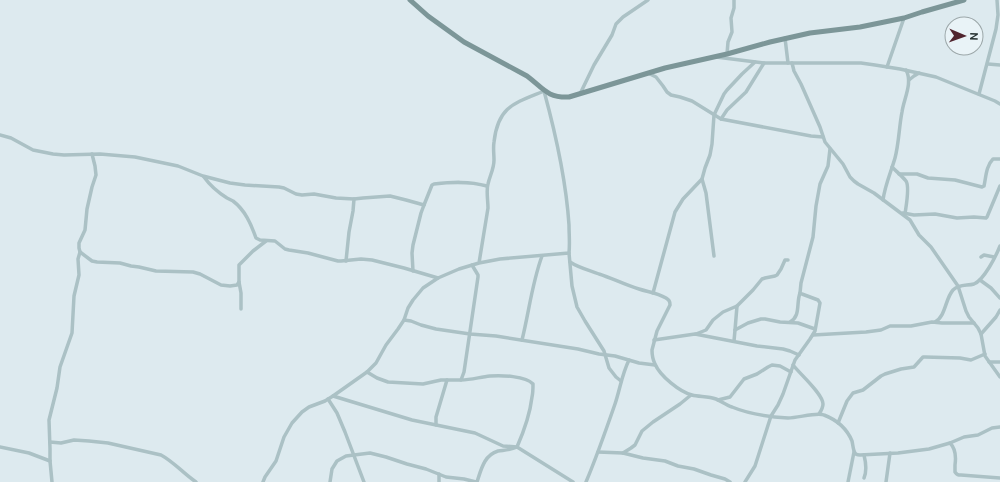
<svg xmlns="http://www.w3.org/2000/svg" width="1000" height="482" viewBox="0 0 1000 482" font-family="'DM Sans',sans-serif">
  <style>
    .lines { fill: none; stroke-linecap: round; stroke-linejoin: round }
    .street { stroke: #abc1c5; stroke-width: 3.5 }
    .secondary { stroke: #7c9698; stroke-width: 5 }
  </style>
  <rect width="100%" height="100%" fill="#ddeaef"/>
  <g class="lines">
    <g class="street">
      <polyline points="785,38 788,63"/>
      <polyline points="727,54 728,42 732,32 731,18 734,8 734,0"/>
      <polyline points="716,57 764,63 861,63 875,65 900,69 936,77 995,101 1000,104"/>
      <polyline points="792,63 794,71 801,84 820,127 825,142 843,164 850,177 854,181 858,184 874,193 910,220 919,235 931,247 958,286 966,311 969,317 978,328 981,334 985,356 1000,377"/>
      <polyline points="988,64 1000,65"/>
      <polyline points="887,67 904,18"/>
      <polyline points="648,73 656,77 663,86 667,92 671,95 680,97 692,101 721,119 811,136 823,137"/>
      <polyline points="909,80 914,76 919,73"/>
      <polyline points="580,94 594,65 612,35 616,24 623,17 648,0"/>
      <polyline points="979,94 996,29 998,15 997,0"/>
      <polyline points="721,119 727,110 746,92 764,63"/>
      <polyline points="0,135 11,138 33,150 53,154 64,155 100,154 135,157 178,166 203,176 230,183 245,185 279,187 284,188 296,194 302,195 314,194 336,198 354,199 353,211 349,232 346,261"/>
      <polyline points="92,154 95,166 96,175 92,187 87,209 85,230 79,243 79,248 80,252 92,261 97,262 120,263 131,266 139,267 156,271 193,272 200,274 221,285 230,286 237,285 239,282"/>
      <path d="M892,167c5,5 10,9 14,14 4,6 0,25 -1,33"/>
      <path d="M899,174h18l11,4 27,2 27,7 2,-1c2,-9 2,-20 9,-27h7"/>
      <path d="M204,177c5,7 15,16 23,21 2,1 4,2 6,3 12,9 18,23 23,37l4,2 15,1 10,8 4,1 19,3 30,8h3l20,-2 11,1 32,8 34,10"/>
      <path d="M354,199l9,-1 27,-2 16,4 18,5 8,-20 2,-1c18,-2 35,-3 53,2"/>
      <path d="M883,200c2,-15 8,-28 12,-42 4,-15 4,-31 7,-46 2,-14 11,-29 4,-42"/>
      <polyline points="903,213 914,215 935,214 957,218 974,217 986,218 987,217 1000,186"/>
      <polyline points="569,253 572,286 577,307 585,321 604,351 609,368 616,377 621,381"/>
      <polyline points="714,256 706,193 702,179 705,168 710,155 712,144 714,115 724,94 727,90 742,74 755,62"/>
      <polyline points="981,257 984,255 994,257"/>
      <path d="M570,262c9,6 19,8 29,12 13,4 26,11 40,15 9,3 18,4 27,9 3,2 4,3 4,7l-13,26 -5,19c0,4 1,10 3,14 5,12 25,28 37,31 7,2 16,1 24,4 5,2 10,6 16,8 17,7 38,10 56,11 10,0 29,-6 36,-3 13,5 23,14 28,26 1,4 1,9 3,12 1,2 3,2 5,2l38,-2 31,-4 21,-6 14,-6 14,-2 14,-7 8,-1"/>
      <polyline points="413,271 412,253 413,245 421,213 424,205"/>
      <polyline points="980,280 991,288 1000,298"/>
      <polyline points="653,293 675,212 683,199 702,179"/>
      <polyline points="241,309 241,293 239,282 239,265 253,251 266,241"/>
      <polyline points="404,320 411,321 421,325 436,329 470,334 496,336 578,349 599,354 615,356 639,363 655,365"/>
      <path d="M790,322c11,-6 6,-19 10,-29"/>
      <path d="M935,322c11,-6 10,-23 18,-32 6,-6 14,-4 21,-6 10,-4 22,-28 26,-38"/>
      <polyline points="735,330 748,323 761,319 765,319 780,322 798,323 815,329"/>
      <polyline points="696,334 706,330 713,320 723,312 737,306 753,290 762,279 765,278 775,276 777,275 781,269 785,260 788,260"/>
      <polyline points="981,334 996,317 1000,310"/>
      <polyline points="813,335 866,332 881,330 890,326 911,326 932,322 942,323 974,323"/>
      <path d="M522,340c7,-28 10,-57 20,-84"/>
      <polyline points="654,340 695,334 757,346 783,349 790,351 799,355"/>
      <polyline points="734,341 735,330 737,306"/>
      <polyline points="989,362 1000,362"/>
      <path d="M793,365c7,9 30,29 30,39 0,4 -2,7 -4,10"/>
      <polyline points="367,372 377,378 388,382 423,384 441,380 461,380 464,372 478,277 478,275 472,265"/>
      <path d="M461,380c10,0 19,-3 29,-4 11,-1 36,0 43,8 0,4 0,9 -1,13 -2,17 -8,34 -15,50 -6,3 -12,3 -19,4 -14,4 -17,19 -21,31"/>
      <polyline points="333,396 412,420 475,433 503,446 517,447 573,482"/>
      <polyline points="328,399 337,413 345,432 364,482"/>
      <polyline points="718,400 730,397 744,379 757,374 768,367 772,365 780,366 791,372"/>
      <polyline points="838,423 847,401 853,393 863,390 881,376 885,374 901,369 914,367 923,357 925,357 960,358 971,360 985,354"/>
      <polyline points="436,425 436,417 447,380"/>
      <path d="M50,442l11,1 13,-3 15,1 19,2 53,12c13,7 23,19 35,27"/>
      <path d="M950,443c6,6 6,15 5,22 0,1 0,6 0,7 2,3 3,3 6,3l39,3"/>
      <polyline points="0,447 29,453 50,461"/>
      <polyline points="598,452 623,453 643,458 665,461 678,466 694,469 711,475 725,479 730,482"/>
      <polyline points="623,453 631,448 635,445 642,431 653,422 680,404 691,395"/>
      <path d="M864,478c3,-7 2,-15 0,-23"/>
      <polyline points="52,482 50,461 50,449 49,420 57,388 60,367 72,333 74,296 79,275 78,259 80,252"/>
      <path d="M263,482l2,-5 11,-16 8,-24 8,-14 10,-11 7,-5 16,-6 8,-5 34,-24 9,-9 10,-18 12,-16 6,-9 4,-12 5,-8 10,-12 15,-10 21,-9 20,-6 21,-4 69,-6c1,-10 0,-19 0,-28 -3,-46 -13,-90 -25,-134 -29,12 -46,15 -50,51 -1,6 0,12 0,18 0,9 -4,15 -6,24 -2,6 0,17 0,24l-9,55"/>
      <polyline points="330,482 332,469 337,461 346,456 370,453 386,457 407,464 426,469 446,477 464,479 476,482"/>
      <polyline points="439,482 439,474"/>
      <path d="M586,482c11,-26 20,-52 29,-78 5,-15 7,-30 14,-44"/>
      <polyline points="745,482 755,466 771,416 778,405 783,394 795,360 810,339 815,331 820,303 818,300 802,294 800,293 801,283 813,237 816,206 820,184 828,166 830,149"/>
      <polyline points="848,482 854,452"/>
      <polyline points="886,482 890,453"/>
    </g>
    <path class="secondary" d="M410,0l18,16 36,26 63,34c16,12 20,22 42,21l96,-29 62,-14 43,-12 40,-9 50,-6 44,-9 18,-6 42,-12"/>
  </g>
  <g transform="translate(964 36) rotate(92)"><circle r="19" fill="#e9f3f7" stroke="#9ca7a9"/>
  <path d="M0-3L7 15L0 10L-7 15Z" fill="#50242e"/>
  <text y="-6" font-size="11" font-weight="bold" text-anchor="middle" fill="#293434">N</text>
  </g>
</svg>
